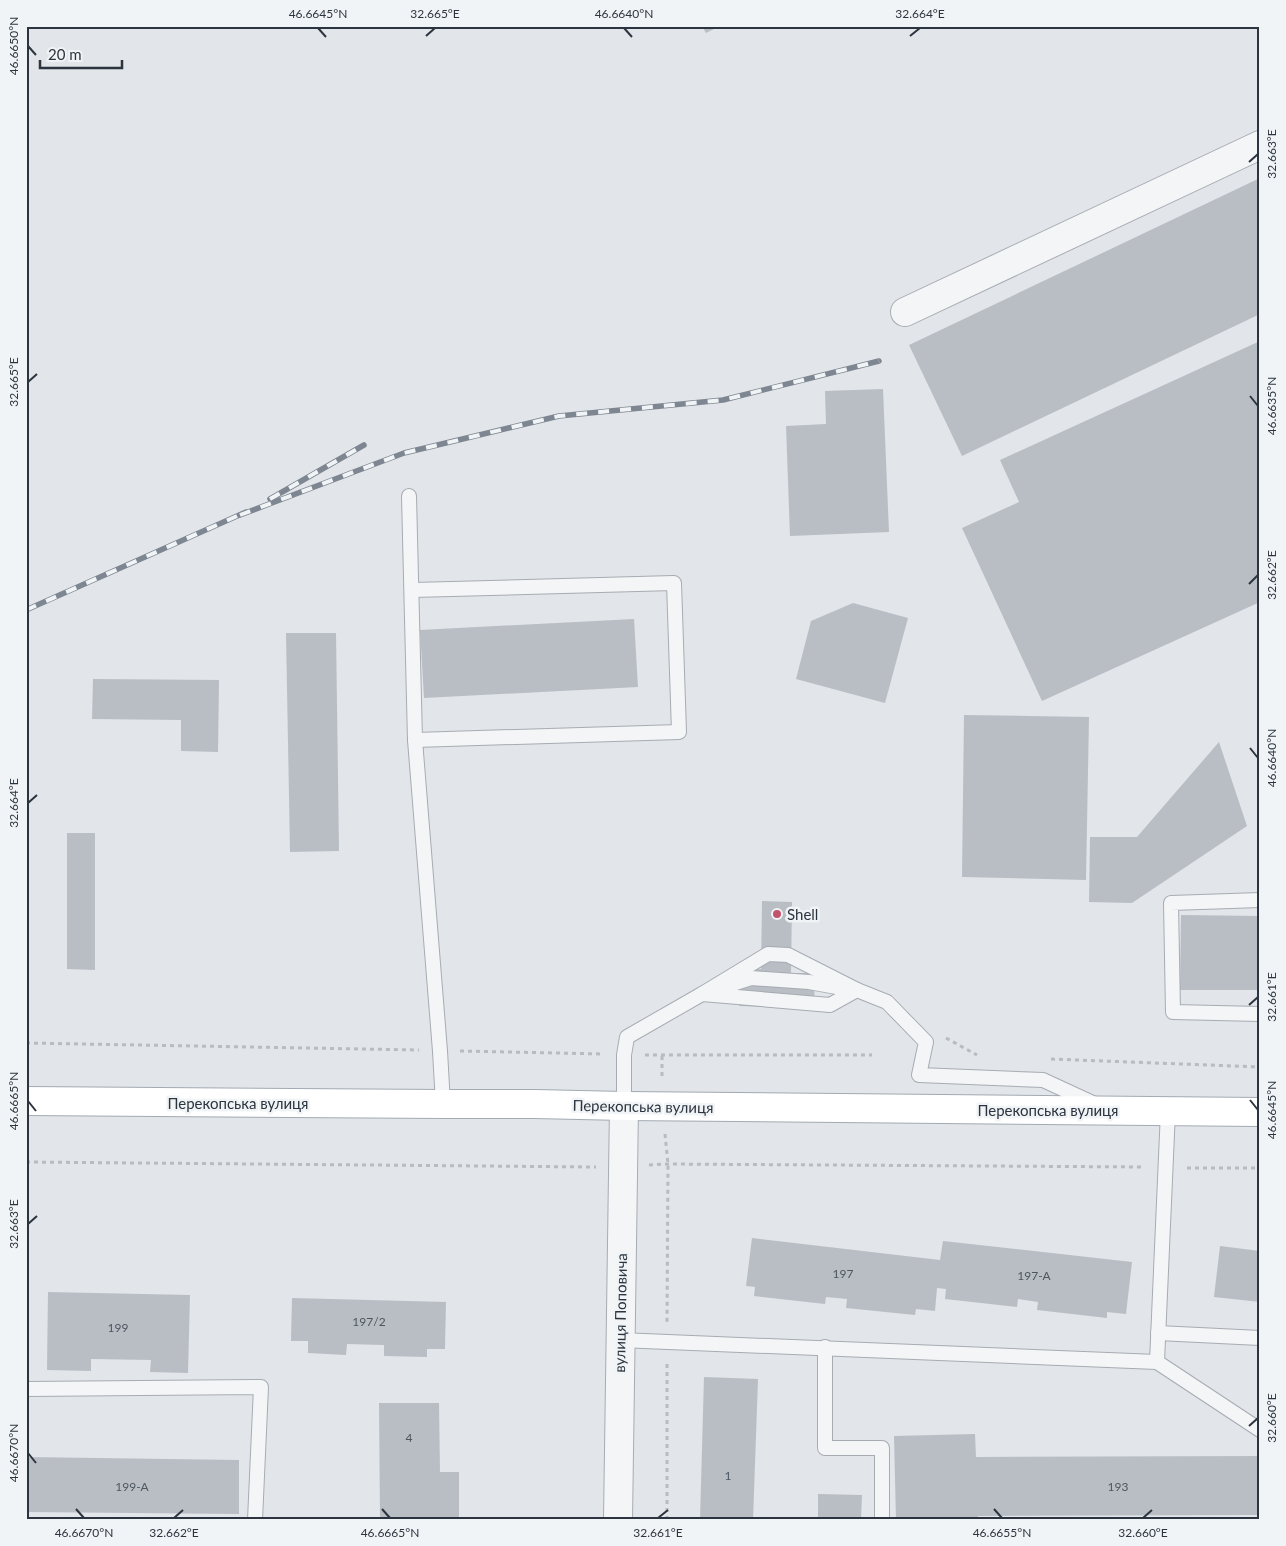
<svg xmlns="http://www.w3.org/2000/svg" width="1286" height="1546" viewBox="0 0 1286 1546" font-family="Lato,sans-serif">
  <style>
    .building { fill: #b9bec5 }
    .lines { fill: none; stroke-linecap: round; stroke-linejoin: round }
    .service-casing { stroke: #a7acb3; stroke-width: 16 }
    .minor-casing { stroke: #a7acb3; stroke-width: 30 }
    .primary-casing { stroke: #a2aab3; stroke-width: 30 }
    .path { stroke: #b8bbc0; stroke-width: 3; stroke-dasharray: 4 4; stroke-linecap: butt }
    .service { stroke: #f4f5f7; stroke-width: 14 }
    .minor { stroke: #f4f5f7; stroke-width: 28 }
    .primary { stroke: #fff; stroke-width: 28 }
    .rail-casing { stroke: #7d8691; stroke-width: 5.5 }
    .rail { stroke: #f1f4f6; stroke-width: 4; stroke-dasharray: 11; stroke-linecap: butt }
    .ticks { fill: none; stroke: #2b343f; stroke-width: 2 }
    .poi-dot { fill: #c1536b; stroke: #f1f4f6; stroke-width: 2 }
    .labels { text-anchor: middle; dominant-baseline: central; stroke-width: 5; stroke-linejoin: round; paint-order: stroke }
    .number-label { font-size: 12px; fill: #4e5660 }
    .poi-label { font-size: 15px; fill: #2b343f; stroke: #f1f4f6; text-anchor: start }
    .street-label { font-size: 15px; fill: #2b343f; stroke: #f1f4f6 }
    .neatline { fill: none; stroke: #2b343f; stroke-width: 2 }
    .ticks-label { font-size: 12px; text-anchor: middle; fill: #2b343f }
  </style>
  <rect width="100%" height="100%" fill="#e2e5e9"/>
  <g class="building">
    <polygon points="702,26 720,26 706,33"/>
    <polygon points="1260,178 1260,314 962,456 909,345"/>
    <polygon points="1260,341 1260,602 1042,701 962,528 1019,502 1000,460"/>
    <polygon points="883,389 889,532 790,536 786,426 826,424 825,391"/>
    <polygon points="853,603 908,618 885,703 796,679 811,621"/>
    <polygon points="634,619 638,687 424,698 420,630"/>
    <polygon points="286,633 336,633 339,851 290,852"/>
    <polygon points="93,679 219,680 218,752 181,751 181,720 92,719"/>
    <polygon points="964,715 1089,717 1086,880 962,877"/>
    <polygon points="1219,742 1247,826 1132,903 1089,902 1090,837 1137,837"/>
    <polygon points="67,833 95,833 95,970 67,969"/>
    <polygon points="762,901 792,902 791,973 815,973 814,1008 739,1006 740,969 761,969"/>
    <polygon points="1181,915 1260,916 1260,990 1180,990"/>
    <polygon points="752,1238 940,1260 943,1241 1132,1262 1126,1314 1107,1312 1107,1318 1037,1310 1038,1302 1018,1299 1017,1307 945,1299 946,1289 937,1288 935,1311 916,1309 915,1315 846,1308 847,1299 826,1297 825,1304 754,1296 755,1287 746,1286"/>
    <polygon points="1220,1246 1260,1251 1260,1302 1214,1297"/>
    <polygon points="48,1292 190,1295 188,1373 150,1372 151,1360 91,1359 91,1371 47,1370"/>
    <polygon points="292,1298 446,1302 445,1349 427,1349 427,1357 384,1356 384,1345 347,1344 346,1355 308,1353 308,1341 291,1341"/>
    <polygon points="704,1377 758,1379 753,1520 700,1520"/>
    <polygon points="379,1403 439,1403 440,1472 459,1472 459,1520 380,1520"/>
    <polygon points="975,1434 976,1457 1260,1456 1260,1515 978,1516 978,1520 896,1520 894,1436"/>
    <polygon points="26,1457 239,1460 239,1514 26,1512"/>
    <polygon points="818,1494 862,1495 861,1520 818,1520"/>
  </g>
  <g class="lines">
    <defs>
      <g id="service">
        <polyline points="409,496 415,740 440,1051 443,1104"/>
        <polyline points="412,590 674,583 679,732 415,740"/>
        <polyline points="1260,900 1171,903 1173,1012 1260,1014"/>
        <polyline points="723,987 751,978 809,982 842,988"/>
        <polyline points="702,994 768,954 788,955 857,990"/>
        <polyline points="624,1106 624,1055 627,1037 702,994 830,1005 857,990 887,1002 926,1042 919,1075 1043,1080 1095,1104"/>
        <polyline points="1158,1333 1260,1338"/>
        <polyline points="620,1340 1157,1362 1260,1430"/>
        <polyline points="825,1347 825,1448 882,1448 882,1520"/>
        <polyline points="1157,1362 1168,1111"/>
        <polyline points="26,1389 261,1387 255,1520"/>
      </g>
      <g id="minor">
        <polyline points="905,312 1260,145"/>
        <polyline points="618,1520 624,1106"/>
      </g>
      <polyline id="primary" points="26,1101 443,1104 535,1104 624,1106 1260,1112"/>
    </defs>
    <use href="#service" class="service-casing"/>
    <use href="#minor" class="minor-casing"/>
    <use href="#primary" class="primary-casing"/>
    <g class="path">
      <polyline points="946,1038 977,1055"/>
      <polyline points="26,1043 419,1050"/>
      <polyline points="460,1051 604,1054"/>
      <polyline points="645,1055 872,1055"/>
      <polyline points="662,1056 662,1080"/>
      <polyline points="1051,1059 1260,1067"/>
      <polyline points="665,1134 668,1164 667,1323"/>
      <polyline points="26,1162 596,1167"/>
      <polyline points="649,1165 668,1164 1145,1167"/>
      <polyline points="1187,1168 1260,1168"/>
      <polyline points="667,1520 667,1361"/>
    </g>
    <use href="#service" class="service"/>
    <use href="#minor" class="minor"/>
    <use href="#primary" class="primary"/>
    <defs>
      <g id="rail">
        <polyline points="270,499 364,445"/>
        <polyline points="240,515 404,453 559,416 723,400 879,361"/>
        <polyline points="26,610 246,512"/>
      </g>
    </defs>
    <use href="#rail" class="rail-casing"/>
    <use href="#rail" class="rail"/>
  </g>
  <path class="ticks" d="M318,28l8,9M624,28l8,9M426,36l9,-8M910,36l10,-8M28,46l8,9M1249,162l9,-8M28,382l9,-8M1250,396l8,10M1249,584l9,-9M1250,748l8,10M28,803l9,-8M1249,1005l9,-8M1250,1100l8,10M28,1101l8,10M28,1224l9,-8M1249,1426l9,-8M28,1453l8,10M76,1509l8,9M382,1509l8,9M994,1509l8,9M174,1518l9,-8M658,1518l10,-8M1143,1518l9,-8"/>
  <circle class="poi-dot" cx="777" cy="914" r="5"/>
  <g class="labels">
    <g class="number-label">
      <text x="843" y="1273">197</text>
      <text x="1034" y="1275">197-А</text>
      <text x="369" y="1321">197/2</text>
      <text x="118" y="1327">199</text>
      <text x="409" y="1437">4</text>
      <text x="728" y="1475">1</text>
      <text x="132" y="1486">199-А</text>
      <text x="1118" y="1486">193</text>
    </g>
    <g class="poi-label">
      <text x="787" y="914">Shell</text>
    </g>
    <g class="street-label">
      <text x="238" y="1103">Перекопська вулиця</text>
      <text transform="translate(643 1106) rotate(1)">Перекопська вулиця</text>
      <text x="1048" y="1110">Перекопська вулиця</text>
      <text transform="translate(620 1313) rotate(-89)">вулиця Поповича</text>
    </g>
  </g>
  <rect width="1286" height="1546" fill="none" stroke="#f1f4f6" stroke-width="55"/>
  <path d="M40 60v8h82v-8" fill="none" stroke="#2b343f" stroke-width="2.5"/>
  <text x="48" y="60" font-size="15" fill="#2b343f" stroke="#f1f4f6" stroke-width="4" paint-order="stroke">20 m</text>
  <rect x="28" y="28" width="1230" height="1490" class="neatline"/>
  <g class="ticks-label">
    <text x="318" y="18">46.6645°N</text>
    <text x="435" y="18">32.665°E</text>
    <text x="624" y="18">46.6640°N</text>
    <text x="920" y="18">32.664°E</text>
    <text transform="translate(14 46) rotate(-90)" y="4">46.6650°N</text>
    <text transform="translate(1272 154) rotate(-90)" y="4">32.663°E</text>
    <text transform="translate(14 382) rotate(-90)" y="4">32.665°E</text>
    <text transform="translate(1272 406) rotate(-90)" y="4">46.6635°N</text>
    <text transform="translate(1272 575) rotate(-90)" y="4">32.662°E</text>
    <text transform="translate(1272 758) rotate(-90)" y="4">46.6640°N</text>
    <text transform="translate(14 803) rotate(-90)" y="4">32.664°E</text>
    <text transform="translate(1272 997) rotate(-90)" y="4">32.661°E</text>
    <text transform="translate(14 1101) rotate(-90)" y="4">46.6665°N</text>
    <text transform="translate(1272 1110) rotate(-90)" y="4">46.6645°N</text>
    <text transform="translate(14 1224) rotate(-90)" y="4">32.663°E</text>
    <text transform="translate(1272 1418) rotate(-90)" y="4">32.660°E</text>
    <text transform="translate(14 1453) rotate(-90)" y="4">46.6670°N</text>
    <text x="84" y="1537">46.6670°N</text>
    <text x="174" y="1537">32.662°E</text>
    <text x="390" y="1537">46.6665°N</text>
    <text x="658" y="1537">32.661°E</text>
    <text x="1002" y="1537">46.6655°N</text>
    <text x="1143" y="1537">32.660°E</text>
  </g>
</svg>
